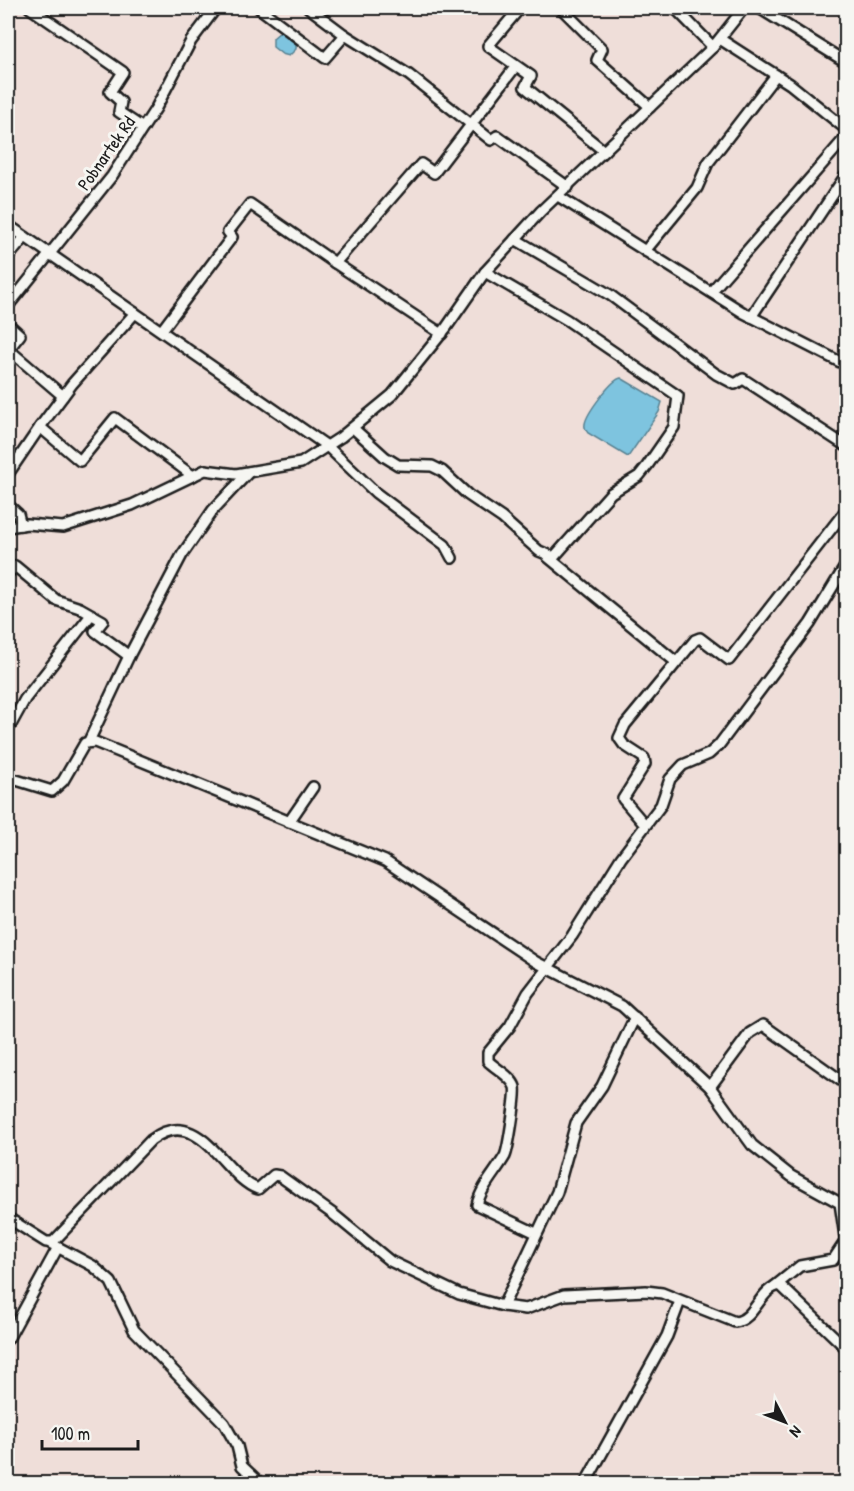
<svg xmlns="http://www.w3.org/2000/svg" width="854" height="1491" viewBox="0 0 854 1491" font-family="'Patrick Hand',sans-serif">
  <style>
    .water { fill: #7ec4df; stroke: #578191; stroke-width: 1.5 }
    .lines { fill: none; stroke-linecap: round; stroke-linejoin: round }
    .minor-casing { stroke: #1c1c1c; stroke-width: 14 }
    .minor { stroke: #f6f6f2; stroke-width: 9 }
    .labels { text-anchor: middle; dominant-baseline: central; stroke-width: 6; stroke-linejoin: round; paint-order: stroke }
    .street-label { font-size: 18px; fill: #1c1c1c; stroke: #f6f6f2 }
  </style>
  <rect width="100%" height="100%" fill="#efded9"/>
  <filter id="ink" filterUnits="userSpaceOnUse"><feTurbulence type="fractalNoise" baseFrequency=".0167" numOctaves="2"/><feDisplacementMap in="SourceGraphic" scale="12" xChannelSelector="R" yChannelSelector="G"/><feConvolveMatrix kernelMatrix="1 2 1 2 8 2 1 2 1" color-interpolation-filters="sRGB"/></filter>
  <g filter="url(#ink)">
    <g class="water">
      <polygon points="280,32 296,44 296,49 289,56 282,54 273,47 273,38"/>
      <path d="M621,378l41,24 -3,10 -31,45 -40,-24c-2,-3 -4,-5 -3,-9 1,-10 27,-45 36,-46z"/>
    </g>
    <g class="lines">
      <defs>
        <g id="minor">
          <polyline points="30,8 123,72 110,92 121,102 119,112 143,128"/>
          <polyline points="259,8 325,58 345,35"/>
          <polyline points="309,8 345,35 409,75 491,140 497,136 568,187"/>
          <polyline points="520,8 488,46 531,76 525,87 604,151"/>
          <polyline points="561,8 602,49 597,60 650,107"/>
          <polyline points="675,8 713,47"/>
          <polyline points="759,8 846,62"/>
          <polyline points="720,39 790,84 846,129"/>
          <polyline points="558,196 744,313 846,365"/>
          <polyline points="8,225 327,446 376,493 445,545 452,558"/>
          <polyline points="515,239 610,295 716,374 735,384 743,379 846,446"/>
          <polyline points="645,251 697,188 708,163 776,75"/>
          <polyline points="8,257 25,237"/>
          <polyline points="711,292 846,137"/>
          <polyline points="8,306 112,176 156,108 191,41 216,8"/>
          <polyline points="751,317 846,175"/>
          <polyline points="8,324 20,335 8,350"/>
          <polyline points="162,330 232,237 228,232 250,204 335,263"/>
          <polyline points="442,334 335,263 421,164 434,173 516,66"/>
          <polyline points="8,349 63,396"/>
          <polyline points="40,427 72,384 135,313"/>
          <polyline points="353,428 385,457 398,465 432,466 442,471 468,495 502,518 539,551 554,557 611,493 639,476 647,466 674,427 678,396 567,320 485,272"/>
          <polyline points="8,474 40,427 80,461 115,418 193,476"/>
          <polyline points="8,505 18,514 21,525"/>
          <polyline points="8,527 27,524 63,527 132,505 205,470 236,474 301,463 341,437 392,395 446,328 485,272 541,211 713,47 744,8"/>
          <polyline points="548,557 676,662"/>
          <polyline points="8,565 12,570 15,566 56,600 80,608 103,621 95,631 129,656 182,555 213,510 249,472"/>
          <polyline points="8,730 25,699 91,615"/>
          <polyline points="89,741 129,656"/>
          <polyline points="8,775 13,779 52,791 63,781 85,743 95,742 385,861 536,962 622,1006 710,1087 752,1145 791,1176 840,1203 846,1243"/>
          <polyline points="289,822 313,787"/>
          <polyline points="645,825 623,799 645,764 644,758 624,745 619,738 625,725 695,640 700,638 729,660 846,510"/>
          <path d="M635,1017l-33,69 -26,37 -19,69 -54,114 23,3 38,-14 82,-4 16,2 73,29c20,-2 25,-34 45,-37l66,63"/>
          <polyline points="710,1087 750,1033 763,1025 846,1084"/>
          <path d="M8,1218l38,24h7l98,-102c49,-37 72,37 107,49l16,-14 6,1 53,38 57,47 69,33 44,12"/>
          <path d="M536,1233l-59,-28c4,-18 19,-33 28,-49 3,-6 12,-62 10,-69 -3,-10 -19,-18 -27,-26v-8l22,-27 18,-33 44,-57 49,-78 40,-53 9,-26 13,-14 26,-11 10,-9 91,-121 36,-59"/>
          <polyline points="50,1243 93,1266 111,1282 134,1330 224,1423 237,1446 242,1466 261,1484"/>
          <polyline points="775,1286 800,1266 833,1260 845,1242"/>
          <polyline points="8,1339 57,1249"/>
          <polyline points="585,1484 667,1336 680,1301"/>
        </g>
      </defs>
      <use href="#minor" class="minor-casing"/>
      <use href="#minor" class="minor"/>
    </g>
  </g>
  <g class="labels">
    <g class="street-label">
      <text transform="translate(106 153) rotate(-55)">Pobnartek Rd</text>
    </g>
  </g>
  <rect width="854" height="1491" fill="none" stroke="#f6f6f2" stroke-width="30"/>
  <rect x="15" y="15" width="824" height="1461" fill="none" stroke="#1c1c1c" stroke-width="2" filter="url(#ink)"/>
  <g transform="translate(785 1422) rotate(132)" stroke="#f6f6f2" stroke-width="4.5" paint-order="stroke">
  <path d="M0-4.5L10 22L0 15L-10 22Z" fill="#1c1c1c"/>
  <text y="-9" font-size="16" font-weight="bold" text-anchor="middle" fill="#1c1c1c">N</text>
  </g>
  <path d="M42 1440v9h96v-9" fill="none" stroke="#1c1c1c" stroke-width="3"/>
  <text x="51" y="1440" font-size="18" fill="#1c1c1c" stroke="#f6f6f2" stroke-width="4.5" paint-order="stroke">100 m</text>
</svg>
